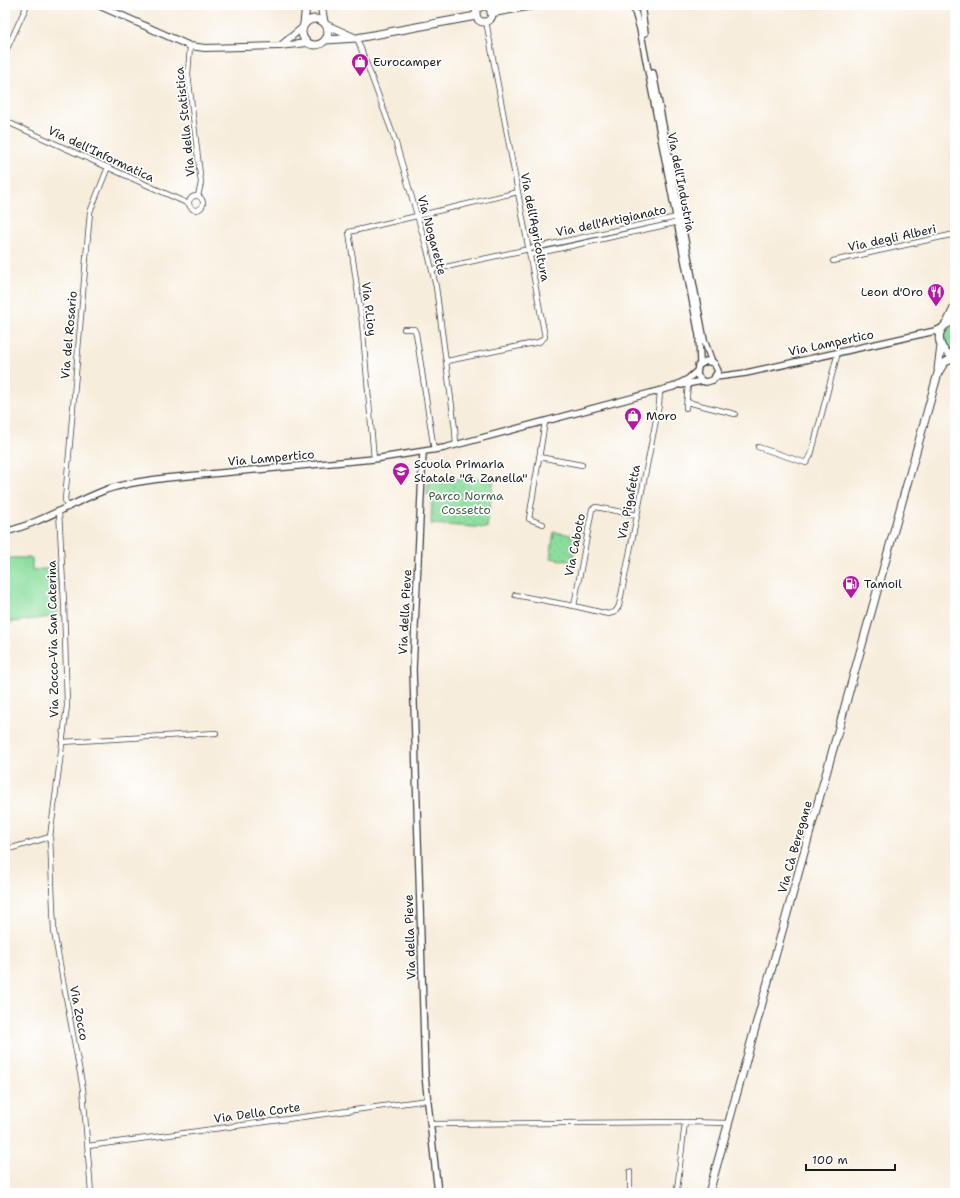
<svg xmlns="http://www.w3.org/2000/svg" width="960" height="1198" viewBox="0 0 960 1198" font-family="'Shantell Sans',sans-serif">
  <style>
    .grass { fill: #8cde9e; stroke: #547d5d }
    .park { fill: url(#park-dots); stroke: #547d5d }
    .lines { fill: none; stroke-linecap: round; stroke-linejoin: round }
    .minor-casing { stroke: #3d3b39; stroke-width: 6 }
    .tertiary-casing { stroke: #3d3b39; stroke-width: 8 }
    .secondary-casing { stroke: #3d3b39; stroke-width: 8 }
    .primary-casing { stroke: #3d3b39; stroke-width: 9 }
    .minor { stroke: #fff; stroke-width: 4.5 }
    .tertiary { stroke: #fff; stroke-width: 5.5 }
    .secondary { stroke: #fff; stroke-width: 6 }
    .primary { stroke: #fff; stroke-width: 7 }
    .labels { text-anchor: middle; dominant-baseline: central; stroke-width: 3.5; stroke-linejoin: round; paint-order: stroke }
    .poi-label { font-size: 12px; fill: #1c1c1c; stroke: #fff; text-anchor: start }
    .street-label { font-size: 12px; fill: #1c1c1c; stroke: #fff }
    .park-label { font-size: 12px; fill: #43604a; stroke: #fff }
  </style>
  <defs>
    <pattern id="park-dots" width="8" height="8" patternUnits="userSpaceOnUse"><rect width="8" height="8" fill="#8cde9e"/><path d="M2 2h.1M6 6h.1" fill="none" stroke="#78be88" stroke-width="1.8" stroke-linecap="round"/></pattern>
  </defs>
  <rect width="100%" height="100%" fill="#fff"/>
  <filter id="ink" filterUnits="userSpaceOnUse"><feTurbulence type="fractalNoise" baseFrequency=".025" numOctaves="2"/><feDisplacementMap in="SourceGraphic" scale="8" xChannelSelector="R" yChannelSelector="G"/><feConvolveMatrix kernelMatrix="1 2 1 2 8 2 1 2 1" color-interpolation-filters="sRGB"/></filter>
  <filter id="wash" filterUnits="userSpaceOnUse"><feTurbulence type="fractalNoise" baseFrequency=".012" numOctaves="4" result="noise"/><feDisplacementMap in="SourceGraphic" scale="16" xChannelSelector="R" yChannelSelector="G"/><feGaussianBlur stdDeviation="0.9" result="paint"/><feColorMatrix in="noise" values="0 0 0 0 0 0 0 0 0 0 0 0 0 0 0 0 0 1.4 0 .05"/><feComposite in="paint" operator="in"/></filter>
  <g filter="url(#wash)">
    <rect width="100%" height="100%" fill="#f7eddc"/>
    <g class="grass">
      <polygon points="955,325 955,351 948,348 944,338 948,328"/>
      <polygon points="5,558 32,558 32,570 57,568 58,616 5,623"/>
    </g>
    <g class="park">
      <polygon points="494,478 487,528 431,524 432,495 427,495 428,484 453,479"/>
      <polygon points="554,532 577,536 572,562 550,558"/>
    </g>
  </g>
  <g filter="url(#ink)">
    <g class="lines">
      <defs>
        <g id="minor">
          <polyline points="483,5 484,6"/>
          <polyline points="357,38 395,140 427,249 436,287 455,429 456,445"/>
          <polyline points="190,46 188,74 201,183 198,196"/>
          <polyline points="5,53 27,5"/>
          <polyline points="5,121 189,204"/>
          <circle cx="196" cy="203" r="7"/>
          <polyline points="530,255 679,222"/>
          <polyline points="833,261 955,234"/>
          <polyline points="432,270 677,217"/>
          <polyline points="404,329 414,329 416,333 434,450"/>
          <polyline points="447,361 539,342 545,337 486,21"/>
          <polyline points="687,402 735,414"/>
          <polyline points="686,408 688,384"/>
          <polyline points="758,447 806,463 811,455 838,352"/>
          <polyline points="539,457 582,465"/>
          <polyline points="374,459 362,322 349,232 518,192"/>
          <polyline points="68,508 65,500 90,212 108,167"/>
          <polyline points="59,511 64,602 67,706 50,837 54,932 83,1089 91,1193"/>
          <polyline points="543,524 529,519 545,422"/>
          <polyline points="515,595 574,606 608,614 615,612 619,606 659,405 660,391"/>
          <polyline points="574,606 592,509 596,507 637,515"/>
          <polyline points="62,742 216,733"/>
          <polyline points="5,850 50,837"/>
          <polyline points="431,1124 685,1122 728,1123"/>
          <polyline points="88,1146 428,1100"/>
          <polyline points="438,1192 566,1193"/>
          <polyline points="630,1193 630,1172"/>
          <polyline points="675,1193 677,1190 685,1122"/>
        </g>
        <g id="tertiary">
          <polyline points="633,5 640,29 699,335 700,364"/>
          <polyline points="641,5 645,33"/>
          <polyline points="653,73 704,340 712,362"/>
          <polyline points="716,377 746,373 935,331 942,328"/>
          <polyline points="681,385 702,381 706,382 713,380 718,371 714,363 706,361 698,366 697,375 702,381"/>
          <polyline points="423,452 413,669 425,1076 438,1193"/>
          <path d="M5,532c35,-9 65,-28 98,-41 20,-8 43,-10 63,-13l208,-19 70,-11 229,-61 15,-8 9,-8"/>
        </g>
        <g id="secondary">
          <polyline points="98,5 190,46 205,48 279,46 307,43"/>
          <polyline points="280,46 302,28"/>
        </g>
        <g id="primary">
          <polyline points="321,5 324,22"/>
          <circle cx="484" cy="14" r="8"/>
          <polyline points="491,13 535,5"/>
          <circle cx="315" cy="32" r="13"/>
          <polyline points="304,24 306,5"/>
          <polyline points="326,25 353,37"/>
          <polyline points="325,40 357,38 476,16"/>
          <path d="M955,320l-10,5c-11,11 -5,28 10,31"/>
          <polyline points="947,323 955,306"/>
          <polyline points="938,369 941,346"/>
          <polyline points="709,1193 938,373 944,363 955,357"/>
        </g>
      </defs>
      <use href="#minor" class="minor-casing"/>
      <use href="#tertiary" class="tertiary-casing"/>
      <use href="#secondary" class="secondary-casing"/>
      <use href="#primary" class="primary-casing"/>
      <use href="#minor" class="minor"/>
      <use href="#tertiary" class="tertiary"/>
      <use href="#secondary" class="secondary"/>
      <use href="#primary" class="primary"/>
    </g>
  </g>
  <defs>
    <symbol id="shop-pin" viewBox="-11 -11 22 30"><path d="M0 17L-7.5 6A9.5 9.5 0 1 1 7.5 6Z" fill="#b5179e" stroke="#fff"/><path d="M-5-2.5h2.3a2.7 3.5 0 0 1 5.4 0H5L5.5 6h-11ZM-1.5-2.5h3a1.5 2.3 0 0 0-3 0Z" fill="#fff"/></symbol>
    <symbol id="restaurant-pin" viewBox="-11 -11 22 30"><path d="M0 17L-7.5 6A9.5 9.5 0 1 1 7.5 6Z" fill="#b5179e" stroke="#fff"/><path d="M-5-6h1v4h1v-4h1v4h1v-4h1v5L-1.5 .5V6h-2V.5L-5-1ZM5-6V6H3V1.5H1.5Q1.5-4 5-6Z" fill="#fff"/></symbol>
    <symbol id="school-pin" viewBox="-11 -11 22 30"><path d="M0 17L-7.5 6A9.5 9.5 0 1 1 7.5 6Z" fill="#b5179e" stroke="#fff"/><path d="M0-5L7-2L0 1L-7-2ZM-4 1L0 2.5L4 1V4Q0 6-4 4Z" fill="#fff"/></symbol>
    <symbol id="fuel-pin" viewBox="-11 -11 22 30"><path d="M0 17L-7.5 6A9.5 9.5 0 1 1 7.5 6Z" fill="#b5179e" stroke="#fff"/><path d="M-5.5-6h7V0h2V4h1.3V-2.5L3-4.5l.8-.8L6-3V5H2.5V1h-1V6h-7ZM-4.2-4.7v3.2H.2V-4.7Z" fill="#fff"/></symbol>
  </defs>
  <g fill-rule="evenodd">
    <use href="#shop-pin" x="350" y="52" width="20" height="27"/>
    <use href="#restaurant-pin" x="926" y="282" width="20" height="27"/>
    <use href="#shop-pin" x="623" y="406" width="20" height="27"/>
    <use href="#school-pin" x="391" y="461" width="20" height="27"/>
    <use href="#fuel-pin" x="841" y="574" width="20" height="27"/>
  </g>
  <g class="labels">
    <g class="poi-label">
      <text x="373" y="62">Eurocamper</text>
      <text x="923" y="292" text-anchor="end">Leon d'Oro</text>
      <text x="646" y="416">Moro</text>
      <text x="414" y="464">Scuola Primaria<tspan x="414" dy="14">Statale "G. Zanella"</tspan></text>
      <text x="864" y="584">Tamoil</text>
    </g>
    <g class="street-label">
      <text transform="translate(185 122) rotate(-96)">Via della Statistica</text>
      <text transform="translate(101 154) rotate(25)">Via dell'Informatica</text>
      <text transform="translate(681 182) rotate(79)">Via dell'Industria</text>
      <text transform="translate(611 221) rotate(-12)">Via dell'Artigianato</text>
      <text transform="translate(535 227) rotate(79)">Via dell'Agricoltura</text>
      <text transform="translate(432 235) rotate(75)">Via Nogarette</text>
      <text transform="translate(892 238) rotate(-12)">Via degli Alberi</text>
      <text transform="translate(369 309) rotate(83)">Via P.Lioy</text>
      <text transform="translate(69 335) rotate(-85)">Via del Rosario</text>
      <text transform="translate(831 343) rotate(-12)">Via Lampertico</text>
      <text transform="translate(271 458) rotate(-5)">Via Lampertico</text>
      <text transform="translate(629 502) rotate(-79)">Via Pigafetta</text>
      <text transform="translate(575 545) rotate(-79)">Via Caboto</text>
      <text transform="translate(405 612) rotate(-87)">Via della Pieve</text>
      <text transform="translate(53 639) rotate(-91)">Via Zocco-Via San Caterina</text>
      <text transform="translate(795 847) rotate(-74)">Via Cà Beregane</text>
      <text transform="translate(410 937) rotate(-92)">Via della Pieve</text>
      <text transform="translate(79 1013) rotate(79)">Via Zocco</text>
      <text transform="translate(257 1113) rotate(-8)">Via Della Corte</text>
    </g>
    <g class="park-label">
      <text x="466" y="496">Parco Norma<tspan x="466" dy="14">Cossetto</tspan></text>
    </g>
  </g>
  <rect width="960" height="1198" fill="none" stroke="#fff" stroke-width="20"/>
  <path d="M806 1164v6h89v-6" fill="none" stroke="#1c1c1c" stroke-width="2"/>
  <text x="812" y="1164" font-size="12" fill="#1c1c1c" stroke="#ffffff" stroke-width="3" paint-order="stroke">100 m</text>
</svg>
